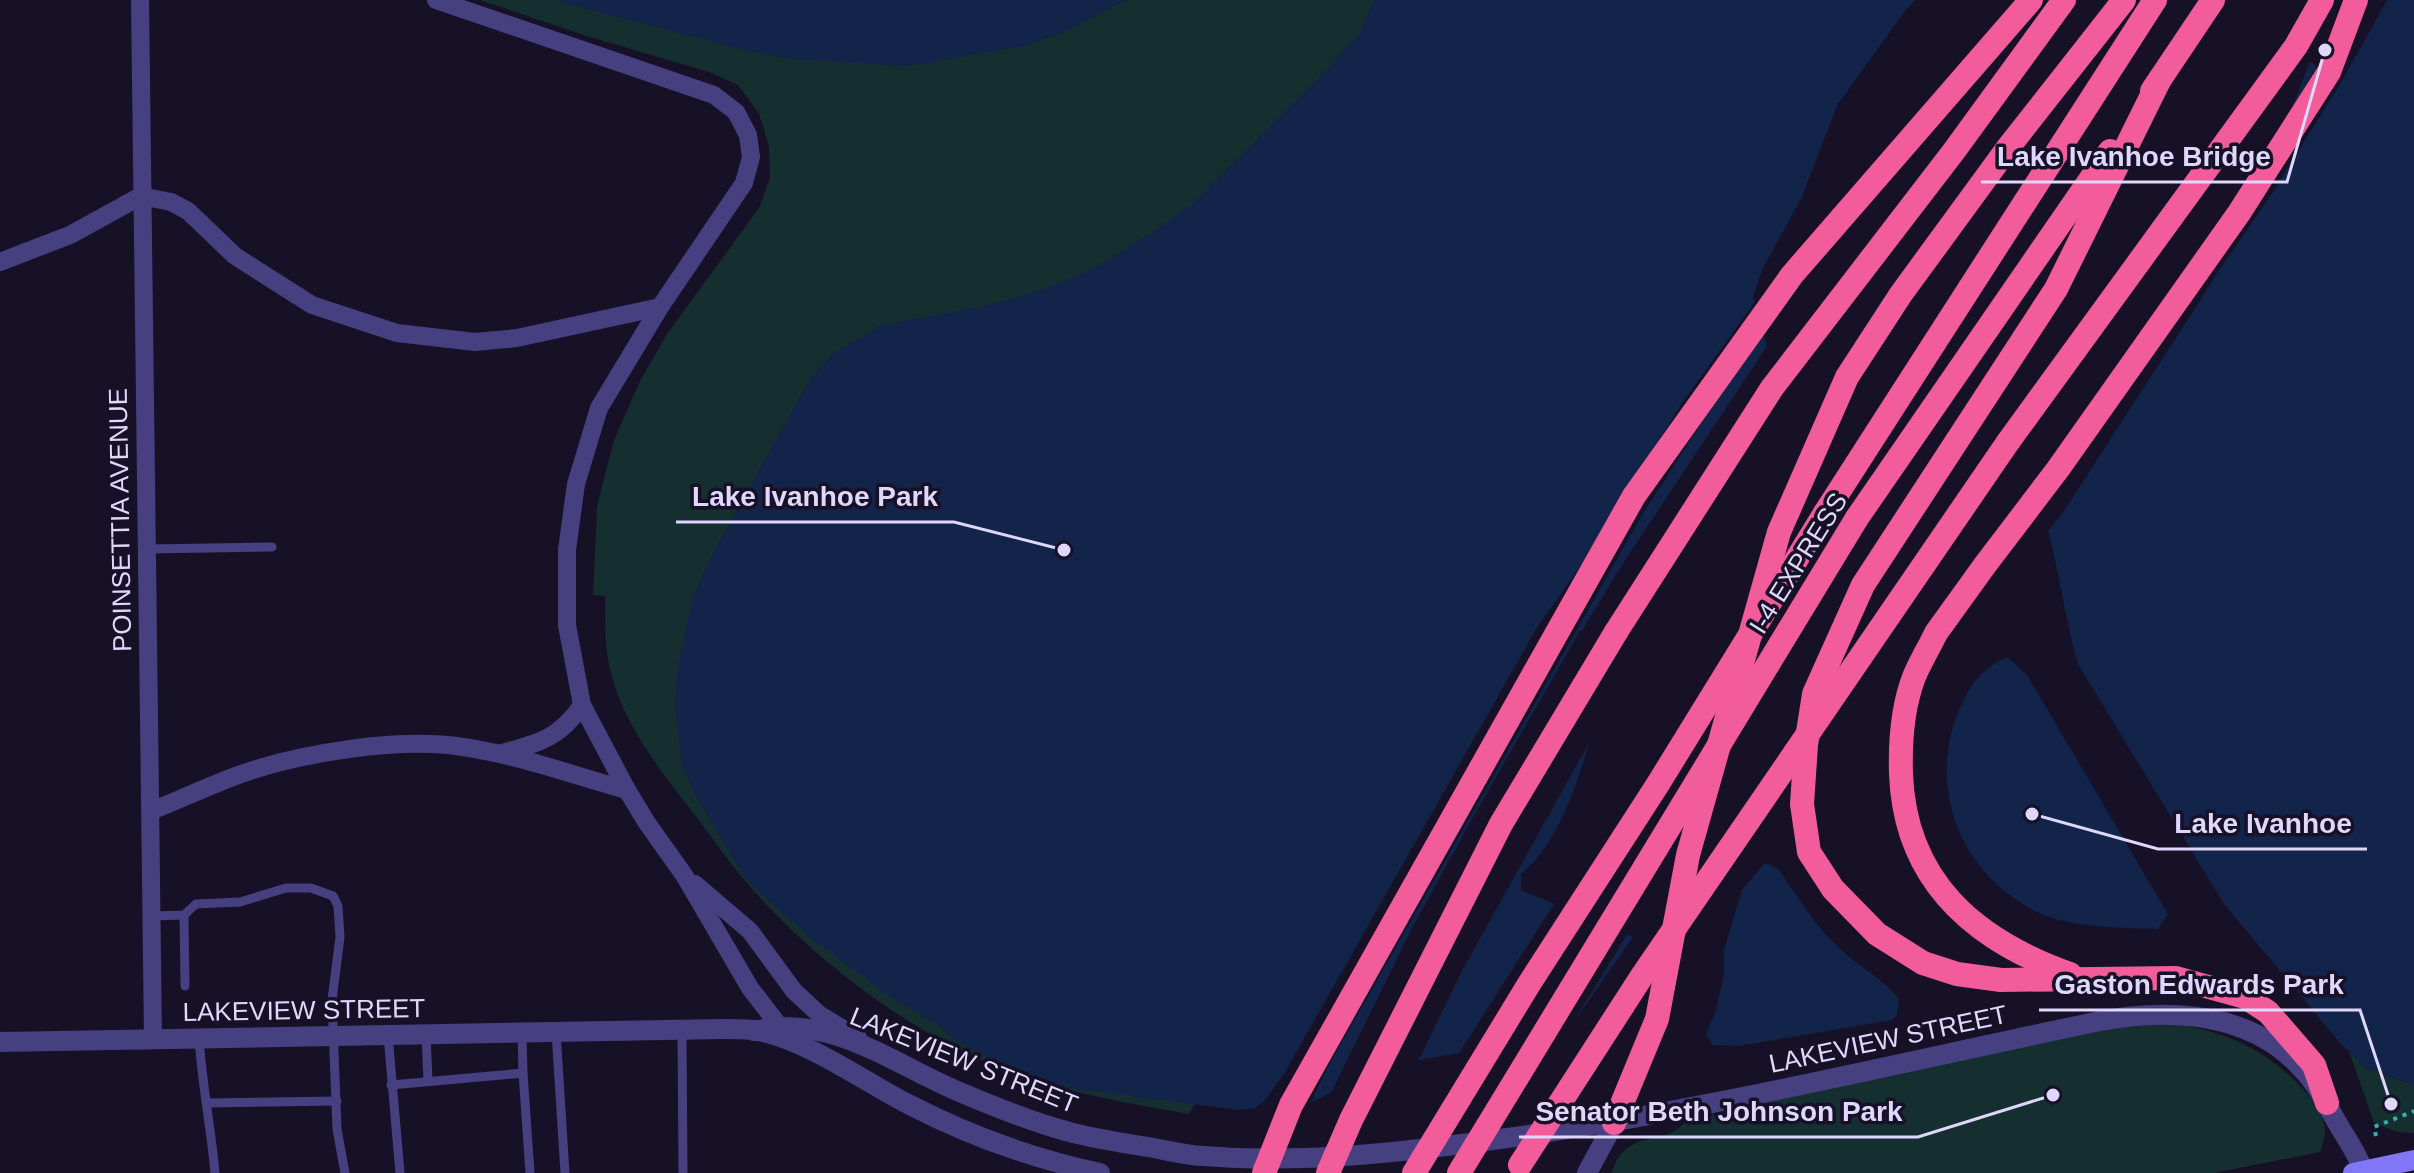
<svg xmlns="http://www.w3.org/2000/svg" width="2414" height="1173" viewBox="0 0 2414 1173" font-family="Helvetica,sans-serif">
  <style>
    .green { fill: #152e2f }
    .water { fill: #122449 }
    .pier { fill: #161126 }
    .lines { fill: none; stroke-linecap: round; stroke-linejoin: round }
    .path { stroke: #39b0b0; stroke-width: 4; stroke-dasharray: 4 6; stroke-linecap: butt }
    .service { stroke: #464081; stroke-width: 9 }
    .minor { stroke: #464081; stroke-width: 18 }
    .tertiary { stroke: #464081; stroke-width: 20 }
    .secondary { stroke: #8176f5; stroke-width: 20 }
    .motorway { stroke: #f35c9b; stroke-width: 24 }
    .motorway-bridge { stroke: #f35c9b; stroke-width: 24 }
    .labels { text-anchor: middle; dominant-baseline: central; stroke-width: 7; stroke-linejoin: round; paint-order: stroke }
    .street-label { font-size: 26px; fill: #dfd8fc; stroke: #161126 }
    .leader { fill: none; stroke: #dfd8fc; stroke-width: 3 }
    .callout-dot { fill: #dfd8fc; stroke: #161126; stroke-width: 3 }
    .callout-label { font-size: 28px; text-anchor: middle; font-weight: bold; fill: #dfd8fc; stroke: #161126; stroke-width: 7; stroke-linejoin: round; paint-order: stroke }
  </style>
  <rect width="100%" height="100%" fill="#161126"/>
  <g class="green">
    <path d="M480,0h1390l-681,1114c-56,-10 -111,-19 -165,-37 -103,-35 -209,-114 -279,-196 -16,-19 -30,-39 -44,-58 -41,-53 -89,-109 -95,-179 -1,-16 -1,-32 -1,-48l-12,-1 4,-89 17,-66 26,-59 27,-47 92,-126 11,-30 -1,-32 -10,-32 -21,-29 -29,-13 -119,-35z"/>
    <path d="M2155,1021c62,7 107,23 150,70 17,19 26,36 15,61l-106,21h-603c3,-5 5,-13 9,-18 20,-24 47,-10 67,-35l424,-94z"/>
    <polygon points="2349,1051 2368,1069 2414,1085 2414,1133 2397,1132 2374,1123"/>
  </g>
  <g class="water">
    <polygon points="554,0 1126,0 1064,32 1024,46 909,66 788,59 736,48"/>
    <path d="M1374,0h541l-10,11 -67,93 -37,95 -39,71 -9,27 14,49 -145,219 -39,64 -4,33v47l12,29c-15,46 -31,104 -70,136v16l112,47 -60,86 -53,19 -128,23 -81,37 -45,-2 -11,8 -17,2 -169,-22 -45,-14 -65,-31 -22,-18 -45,-27 -82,-61 -63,-56 -52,-86 -13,-31 -7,-57 2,-35 16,-75 18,-40 99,-178 23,-25 49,-29 108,-20 54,-16 45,-18 63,-38 38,-27 137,-136 32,-36z"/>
    <path d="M2333,0h81v1085l-46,-16 -27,-25 -117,-140 -146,-240c-13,-44 -18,-89 -30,-133l16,-20 137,-212 49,-80z"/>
    <path d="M2007,657l20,18 141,239 -10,15c-36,-1 -87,-1 -121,-17 -76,-37 -111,-124 -78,-202 10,-24 24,-43 48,-53z"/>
    <path d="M1764,864h5l9,5c18,24 34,53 56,74 20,21 48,34 65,56l-2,16 -5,5 -153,26 -26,-1 -7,-10 10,-25 8,-36v-24l18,-60z"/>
  </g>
  <g class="pier">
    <polygon points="2329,0 2387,0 2342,81 2273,192 2170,341 2246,218 2283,123 2317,67 2307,60"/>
    <polygon points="1758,298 1767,331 1715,402 1642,515 1326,1070 1311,1102 1265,1100 1284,1074 1538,626 1587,557 1682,403"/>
    <polygon points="1580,631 1587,631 1583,662 1583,708 1594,734 1464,967 1416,1065 1393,1069 1328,1099 1412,928 1476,812"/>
    <polygon points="1556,901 1629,931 1569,1029 1521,1046 1456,1058"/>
  </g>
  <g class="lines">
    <polyline class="path" points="2376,1136 2374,1127 2414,1111"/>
    <g class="service">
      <polyline points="147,549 272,547"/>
      <polyline points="184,915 185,986"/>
      <polyline points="152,916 184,915 196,904 240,902 286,888 311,888 333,896 338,906 340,937 332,1000 337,1129 345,1173"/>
      <polyline points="682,1030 683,1173"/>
      <polyline points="522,1032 523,1073"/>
      <polyline points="556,1032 565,1173"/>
      <polyline points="426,1034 428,1081"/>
      <polyline points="388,1035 400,1173"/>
      <path d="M199,1038c3,46 12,90 16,135"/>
      <polyline points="391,1085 523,1073 530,1173"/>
      <polyline points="207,1103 337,1101"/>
    </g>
    <g class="minor">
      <polyline points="140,0 153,1039"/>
      <polyline points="436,0 714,95 736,112 748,135 751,157 744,183 660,307 599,408 576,484 567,550 567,625 582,705 627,790 647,823 684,875 750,988 787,1036"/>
      <polyline points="0,262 70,235 141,196 171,202 188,211 235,256 312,305 397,333 475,342 517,338 660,307"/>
      <path d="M502,753c37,-10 58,-15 80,-48"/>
      <path d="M151,811c30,-12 60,-26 90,-37 60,-21 158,-37 222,-27 55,8 110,28 164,43"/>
      <polyline points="695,884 750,931 794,991 820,1015 858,1038"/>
    </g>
    <g class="tertiary">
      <path d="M754,1031c77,-18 140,34 208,62 33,14 69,29 104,38 27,8 54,11 82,16 18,3 36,8 55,9 102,8 203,-4 304,-18 200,-28 396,-76 593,-117 69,-13 151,-9 201,47 16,16 26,37 37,56 9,16 21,32 26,49"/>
      <path d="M0,1042l722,-13c10,0 20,0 31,1 50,7 110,51 155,74 60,31 126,55 192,69"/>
      <polyline points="1587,1173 1614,1123"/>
    </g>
    <polyline class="secondary" points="2353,1173 2414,1160"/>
    <g class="motorway">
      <polyline points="2160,79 2056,289 1863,585 1814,694 1806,745 1802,804 1809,852 1833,889 1877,934 1923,963 1957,974 2001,980 2176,978 2245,997 2268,1012 2314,1065 2327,1103"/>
      <polyline points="2152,91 2213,0"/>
      <polyline points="2008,442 2296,46 2322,0"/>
      <polyline points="1825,513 2155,0"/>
      <polyline points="1857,518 2110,151"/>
      <polyline points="1616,632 1772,388 1954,151 2064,0"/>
      <path d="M2070,974c-96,-34 -165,-93 -169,-200 -1,-33 1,-66 13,-97 6,-15 15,-29 22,-44l49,-68 73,-96 181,-256 90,-141 27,-72"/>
      <polyline points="1614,1123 1657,1019 1688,855 1779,532 1847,377 1901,294 2007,149 2124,0"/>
      <polyline points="1264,1173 1291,1105 1634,496 1792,275 2031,0"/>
    </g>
    <g class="motorway-bridge">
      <polyline points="1520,1165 1642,976 2008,442"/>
      <polyline points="1328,1173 1351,1120 1501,824 1616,632"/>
      <polyline points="1414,1173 1529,984 1658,784 1825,513"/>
      <polyline points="1459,1173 1857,518"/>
    </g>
  </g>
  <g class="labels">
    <g class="street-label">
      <text transform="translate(120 520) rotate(-91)">POINSETTIA AVENUE</text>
      <text transform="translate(1798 563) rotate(-58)">I-4 EXPRESS</text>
      <text transform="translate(304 1010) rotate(-1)">LAKEVIEW STREET</text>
      <text transform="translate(1888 1039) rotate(-12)">LAKEVIEW STREET</text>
      <text transform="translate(964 1060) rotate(22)">LAKEVIEW STREET</text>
    </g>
  </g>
  <path class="leader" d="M2325 50L2287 182H1981M1064 550L954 522H676M2032 814L2158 849H2367M2391 1104L2360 1010H2039M2053 1095L1918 1137H1519"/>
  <g class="callout-dot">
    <circle cx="2325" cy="50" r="8"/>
    <circle cx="1064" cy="550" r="8"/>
    <circle cx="2032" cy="814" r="8"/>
    <circle cx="2391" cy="1104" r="8"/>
    <circle cx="2053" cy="1095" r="8"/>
  </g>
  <g class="callout-label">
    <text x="2134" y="166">Lake Ivanhoe Bridge</text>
    <text x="815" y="506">Lake Ivanhoe Park</text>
    <text x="2263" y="833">Lake Ivanhoe</text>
    <text x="2199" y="994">Gaston Edwards Park</text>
    <text x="1719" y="1121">Senator Beth Johnson Park</text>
  </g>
</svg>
